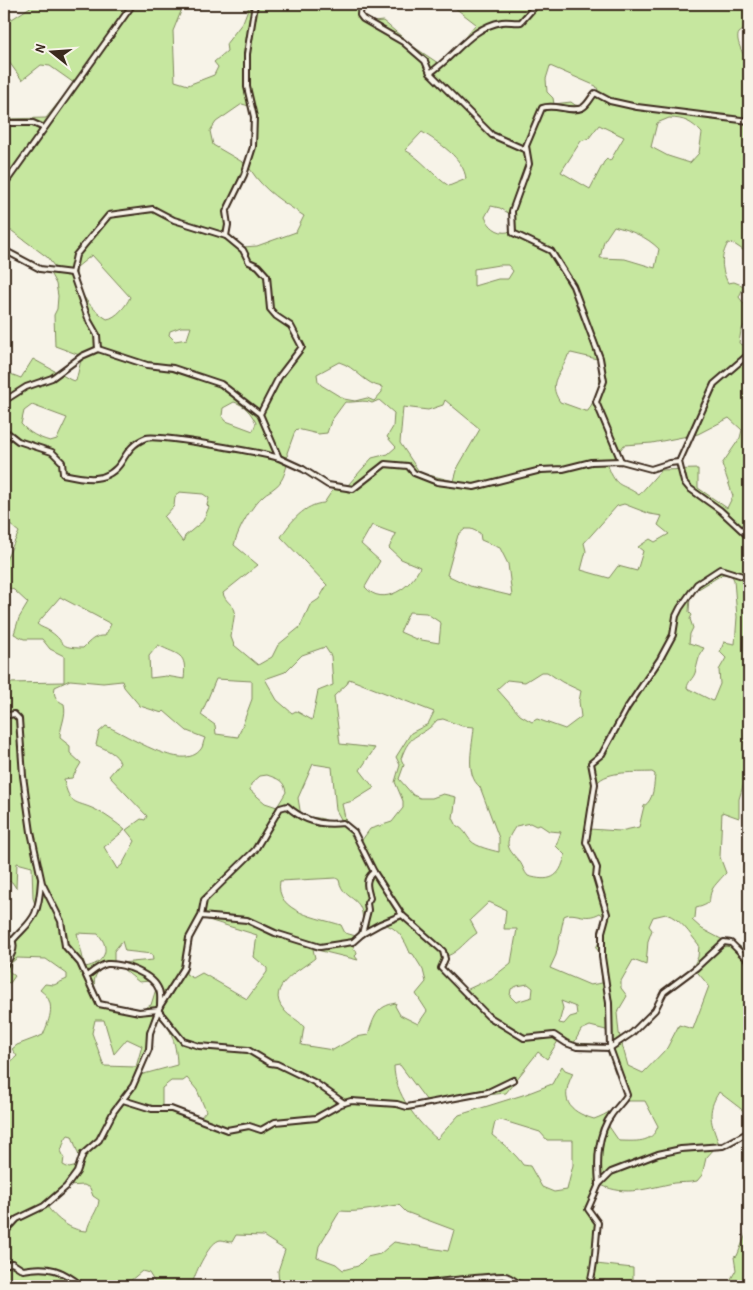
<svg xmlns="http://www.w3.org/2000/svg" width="753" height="1290" viewBox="0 0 753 1290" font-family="'Patrick Hand',sans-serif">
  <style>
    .green { fill: #c6e79f; stroke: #80885e; fill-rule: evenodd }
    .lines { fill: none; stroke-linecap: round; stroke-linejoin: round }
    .minor-casing { stroke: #3b2a1e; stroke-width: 8 }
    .minor { stroke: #f7f3e8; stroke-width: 4 }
  </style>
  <rect width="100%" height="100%" fill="#f7f3e8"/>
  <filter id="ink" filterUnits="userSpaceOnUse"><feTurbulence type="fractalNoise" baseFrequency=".02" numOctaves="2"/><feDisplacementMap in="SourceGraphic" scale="10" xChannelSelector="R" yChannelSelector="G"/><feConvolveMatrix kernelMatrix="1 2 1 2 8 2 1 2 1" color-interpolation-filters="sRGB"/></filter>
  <g filter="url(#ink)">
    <g class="green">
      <path d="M35,4h149l-11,27 2,50 13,4 26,-10 4,-8 -4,-5 13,-11 -1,-7 17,-22 7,-18h112l1,13 10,5 10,-1 31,26 24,16c15,-8 27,-27 38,-39l-26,-20h299v22c-2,2 -8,5 -10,7 -5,7 7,26 10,32v189l-15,-10 -6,-1c-8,14 -7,26 0,40l6,-1 10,4 -5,11 10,14v5l-8,15 -2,12 10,5v427l-3,1 -7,23v19l-17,-6 -2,45 6,16c-3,3 -12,13 -13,15 -7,12 3,15 -17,20l-1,10 -3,2 10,9 21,11 9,1 10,7 7,11v156l-30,-23c-13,20 -8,31 0,52l17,-5 13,-10v4l-24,14 -10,1 -9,10 -4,17 -5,6c-8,2 -15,1 -23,2 -26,5 -48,14 -73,2l-11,23 1,6 8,7 -3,43 37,4v18h-354l-1,-15 7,-21 -22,-14 -27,-1 -4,7c-5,0 -8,-2 -11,-2 -11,0 -26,33 -28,42h-6l-7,4h-23l-8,-13 -7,-2 -18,15h-120v-218l13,-12 -5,-7 5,-4 26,-10c7,-17 14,-33 -3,-45l5,-6 9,1 13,-6v-5l-21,-15 -29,-1 -6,5 -2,8 6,5 -5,7 -4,-1 -2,3v-46l3,-5 6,3 8,-6 15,-24 -3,-9 -1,-31 -15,-4 -1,25 -4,-6 -8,-2 2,-14 -2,-4v-174l5,-5 55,-1v-26l-14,-7 -8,-10h-18l-10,-5 5,-16 9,-15 -14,-13 -10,-4v-22l15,-32 -15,-12v-146l4,-1 13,5 12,-19 38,21 5,1 6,-25 -27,-10 -1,-31 3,-6 1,-13 -2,-12 -6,-11 4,-7 -7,-9 -35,-26 -8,1v-113l42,-1 28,-35 -24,-17 -9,-1 -19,15 -18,-25v-38l8,2zM550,66l46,20 2,4 -17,16 -6,-1 -4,-3 -17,2 -1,-6 -6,-6 -1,-13zM242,104l7,2c7,17 3,41 -5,57l-31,-18 -3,-14 6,-9zM669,118c15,0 23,4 33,15l-3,20 -9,10 -22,-7 -17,-9 6,-24zM599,125l25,12 -14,24 -3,-2 -3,3 -14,27 -29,-17 20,-31 8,-3zM422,132c16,10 42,26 44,47l-17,7c-16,-10 -27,-27 -44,-36zM250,169c15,23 32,32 54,47l-8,16 -39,14 -14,1 -14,-13c-4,-33 12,-35 18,-64zM491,206l9,2 10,6v16l-2,2c-11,2 -19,-6 -23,-15zM614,226c17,5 32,10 45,23l-4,19 -30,-9 -25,-1 4,-17zM92,255l38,42c-3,8 -14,21 -23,22 -16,-10 -35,-31 -30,-52zM499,265h9l5,6 -5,8h-10l-24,7v-17zM181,327h10l-4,12 -12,2 -6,-6 1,-4zM571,353l26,6 2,4 1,26 -12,22h-3l-25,-9c-14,-21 2,-28 8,-47zM339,362c17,5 25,22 43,25v5l-8,9 -7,-3 -12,3 -11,-2 -23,-14 -3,-4 -1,-7zM379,400l15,13 -1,14 -6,10 9,10 -8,7 -16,4 -24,27c-31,1 -36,-20 -60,-24l-1,-8 8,-22 2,-2 21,5 9,-1 4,-12 14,-19c9,1 20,-3 27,1zM445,400l35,29 -22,38 -4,14 -34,-8 -20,-30 3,-36 25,3 15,-5zM234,402c11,3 17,11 22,21l-3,8 -27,-10 -4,-5 1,-8zM32,405l35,13 -10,21 -7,2c-11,-3 -21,-8 -29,-17l3,-13zM729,418l13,12 -2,8 -18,26 11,32 -6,12 -29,-20v-19l-37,1 -22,25c-18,-13 -22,-5 -31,-29l16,-21 28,-2 46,-9zM287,465c17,3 31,17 47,23l-10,15c-19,1 -34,19 -43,34l46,48 -8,14 -9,6 -10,22 -22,18 -6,12 -14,8 -24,-20 -3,-8 4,-26c-2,-7 -10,-9 -12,-18l35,-28 -24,-20c4,-16 18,-40 30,-50 3,-3 7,-4 10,-7 8,-5 11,-15 13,-23zM179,492l24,2 6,4 -2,7 2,2 -6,14 -18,15 -2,6 -19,-25 10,-11 1,-9zM624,504l26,10 12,2 -4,9 11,9 -14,8 -5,-3 -12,8 5,4 -6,20 -19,-5 -9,12 -28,-8 5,-19 -2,-8 33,-37zM372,525l24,9 -7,14 12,11 19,8c-8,20 -37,41 -55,20l15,-26 -19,-17zM465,529h6l9,4 1,7 19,8 8,16 4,32 -42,-10 -23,-11 11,-40zM723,574l9,2 2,4 3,37 -2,27 -11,-2 -4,10 6,6 -7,12 1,14 -7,17 -26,-13c1,-7 6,-9 8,-15 3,-10 3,-16 9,-25l-15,-5 1,-9 3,-6 -3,-9 2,-4 -3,-3 1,-15 5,-6zM60,597l51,27 -6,12c-10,-1 -15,5 -22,12 -26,0 -16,-5 -32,-16 -5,-4 -10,-4 -14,-8zM409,612l17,1 15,10 -2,20 -23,-4 -16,-7zM158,645c21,11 29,7 26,34l-18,-3 -16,2 -1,-22zM325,647l6,9 2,29 -15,6 -6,29 -16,-9 -4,2 -15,-13 -12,-21 20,-7 17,-17zM541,672h6l15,10 19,9 -2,10 2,16 -16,12 -28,-10 -5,3 -12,-7 -23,-26 10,-9 18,2zM216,679l36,2v18l-14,38 -22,-3 -1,-9 -14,-10zM349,679l85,33 -6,12 -17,9 -15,24 4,8 -5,17 8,19v7l-11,14 -22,7 -8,11 -16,-18 -4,-18 11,-3 21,-13 -14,-18 15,-22 -35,-4 -6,-48 13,-12zM70,680l33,3 19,-2 2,6 16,19 22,7 2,-2 23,20 18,7c-2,4 -2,9 -4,11 -18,25 -74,-15 -95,-23l-7,6 -3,13c9,4 21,8 24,18l-11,13 38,40 -2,4 -4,-1 -15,11 9,11 -13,24 -5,4 -13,-22 21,-17c-8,-7 -18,-14 -27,-19 -20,-11 -29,-3 -34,-32l8,-1 9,-15 -11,-10v-7l-10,-8c0,-12 7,-22 4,-34 -8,-4 -11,-8 -9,-17zM443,719l19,7 12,1c-1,18 -10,47 6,60l19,51v14c-8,-2 -22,-5 -28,-11 -6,-7 -6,-11 -14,-15l-4,-8 3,-21 -13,-3 -11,4h-12l-7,-3 -14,-16 5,-14 -3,-6c9,-29 21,-20 36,-39zM313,764l19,3 4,43 6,11c-14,4 -13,-2 -24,-3 -7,-1 -11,0 -17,-2l-3,-18zM652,772l3,2c-1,11 -1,26 -11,32l-5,21 -19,4 -31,-2 8,-46c10,-13 40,-10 55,-11zM267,775c11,4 17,5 19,17l-9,15 -12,-4 -15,-13 1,-6 9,-8zM530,823l6,3 4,-1 9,6 12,1 -5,14 9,9c-5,24 -16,27 -37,21 -4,-4 -5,-10 -8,-14 -13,-14 -17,-18 -4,-36zM336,878l3,2c5,25 30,12 22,53l-5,3 -11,-3 -4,-8c-21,-7 -67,-12 -61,-44zM489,902l17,8 -2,19h13l-6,34 -19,15 -26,12 -23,-23 4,-11c12,-4 19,-16 30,-23l-7,-13zM600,913l5,4c-4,11 -4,22 -9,31l4,5 2,30 -12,2 -40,-17 6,-13 8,-39c11,-6 20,6 36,-3zM666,914c15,5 23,19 33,31l-1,12 -5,10 16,19 -16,43 -14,-4 -12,23 -24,25 -15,-7 -9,-33 -2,-20 10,-17 -6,-8v-7l12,-21 13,5 2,-24 4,-11 -3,-4 4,-9zM202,918l55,17 -3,22 13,11v4l-20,27 -45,-26 -9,5 -7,-4 4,-34zM382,924c15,2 23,16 28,29l3,1 10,16 3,12 -10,12 11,17 -9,13 -18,-9 -5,-9 1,-3c-20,3 -22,15 -28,32l-12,2 -23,13 -32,-5 3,-18c-7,-9 -14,-9 -20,-17 -21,-24 20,-42 31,-52l-2,-9 45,11 -3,-4 2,-2 -1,-4h-3c4,-14 17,-20 29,-26zM77,933l21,1c14,15 6,30 -13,33zM122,941l3,10 27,3 1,6 -32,3 -7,-2v-10zM107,967l16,2 16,13 11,-1 6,8 -5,16 -12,6 -37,-8c-8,-12 -14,-30 5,-36zM528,984l5,4 -1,9 -16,5 -6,-6 1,-7 6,-3zM561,1001l15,6 1,8 -7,2 -6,7 -5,-1 4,-15zM158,1018c14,5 19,33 19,47l-37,10 11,-27 1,-19zM95,1020h9l10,34 13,-15 15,7 -6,21 -32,-1 -12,-33zM590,1026l16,4 3,15 -35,-2 7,-13zM558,1041l13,6 38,3 16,44c-8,14 -17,20 -31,25 -27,-8 -34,-20 -21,-46l-8,-3 -3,-4 -10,18 -26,10 -67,21 -22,24c-20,-17 -43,-46 -43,-73l6,-1 27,36 79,-8 32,-41 9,7zM187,1078l10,12 9,21 -6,7 -38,-11v-19l9,-7h12zM627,1101h18l13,25c-6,18 -23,15 -39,15l-11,-16 5,-10zM501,1120l39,12 7,8h26v25l-6,25 -13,2 -12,-5 -12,-21 -7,-1c-7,-11 -20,-21 -31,-30l3,-13zM68,1135l4,1 8,23 -2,7 -9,2 -6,-3 1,-8 -3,-6 4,-12zM84,1185l6,3 3,8 6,4c-1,12 -10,19 -12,31 -16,0 -31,-12 -40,-25l21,-20zM399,1205l7,7 48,18 -6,21 -54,-9 -14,12 -13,3 -9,9 -15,4 -7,-6 -19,-7 2,-11 21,-35c22,2 38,-4 59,-6z"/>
      <polygon points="749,1227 749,1286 727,1286 736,1270 734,1257 737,1256"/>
    </g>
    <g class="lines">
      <defs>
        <g id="minor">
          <polyline points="255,4 247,54 247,87 254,117 253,147 244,175 226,212 228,225 226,236 243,250 249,262 258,266 267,276 270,309 276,316 291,326 302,347 279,377 260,414 279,458 303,469 328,485 353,489 385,464 408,466 414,473 437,482 474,487 541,470 563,469 591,462 621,461 651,469 670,463 679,462"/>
          <polyline points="361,4 360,15 363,19 403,42 425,61 430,73 492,135 526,150"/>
          <path d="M430,73c25,-17 41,-46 72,-51 6,-1 13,1 19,0l16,-18"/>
          <polyline points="4,123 33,123 44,128"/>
          <polyline points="4,185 133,4"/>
          <polyline points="4,250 40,269 72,273"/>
          <polyline points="98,349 97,335 89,321 72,273 76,255 109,215 153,209 174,220 226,236"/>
          <polyline points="749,354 714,384 679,462 684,482 689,488 720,510 749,537"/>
          <polyline points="4,401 26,387 52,378 82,356 98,349 147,365 173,368 221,384 260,414"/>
          <path d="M4,430l14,11 34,11 10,10 1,12c22,5 45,10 59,-13 6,-10 11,-18 24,-23 11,-4 117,15 133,20"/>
          <path d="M621,461l-25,-59 8,-21 -4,-23 -27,-72 -22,-35 -38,-18 -1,-22 17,-47 -3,-18 16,-38c13,-5 28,5 40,0 6,-3 9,-11 13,-15l15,8 27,6 112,14"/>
          <polyline points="4,716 14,714 19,719 23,776 31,832 42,883 61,921 65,946 80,963 99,1004 139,1012 158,1010 183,1041 199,1046 248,1050 270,1063 277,1064 314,1082 344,1103"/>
          <polyline points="201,916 247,920 275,933 320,947 353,942 362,934 380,924 402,915 443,951 445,959 441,968 488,1016 524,1038 554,1035 566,1043 577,1047 610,1048 632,1033 655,1010 664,992 696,968 724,942 731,943 749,961"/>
          <path d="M362,934l6,-24 -1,-7 3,-5c-3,-11 -6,-19 4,-26"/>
          <path d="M4,951c24,-32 34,-24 37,-70"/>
          <path d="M4,966c5,-7 13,-17 8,-26"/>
          <path d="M87,976c5,-4 13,-11 20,-12 16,-1 46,10 52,26 2,4 1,11 1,16"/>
          <polyline points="123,1100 152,1109 171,1109 227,1130 249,1126 261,1130 275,1122 316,1118 341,1104 351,1101 397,1104 407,1107 488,1092 513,1080"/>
          <path d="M599,1184c-2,-23 -2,-50 13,-70 5,-7 11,-12 15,-19l-17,-47 -1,-45 -7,-46v-25l5,-18 -11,-37 1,-9 -11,-26 9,-58 -4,-21 11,-9 25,-46 33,-49 13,-24 3,-19 4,-8 17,-24 23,-15 29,9"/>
          <path d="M4,1240l2,-9 11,-12 27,-13 22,-19 11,-15 6,-18 16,-14 15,-29 19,-25 16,-37 1,-16 10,-27 24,-38 5,-30 12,-22 3,-16 51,-50 25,-42 7,-2c16,15 34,20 56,17l11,9 20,40 28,43"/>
          <polyline points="4,1244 4,1255"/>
          <path d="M4,1265l8,-2 11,7c26,-5 39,0 59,16"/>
          <path d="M416,1286c5,-3 82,-11 89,-10 6,1 12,7 17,10"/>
          <path d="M589,1286c7,-21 6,-41 9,-63l-10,-14 11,-25 12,-12 47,-18 23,-5 42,-3 26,-14"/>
        </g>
      </defs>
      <use href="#minor" class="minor-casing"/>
      <use href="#minor" class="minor"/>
    </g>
  </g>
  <rect width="753" height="1290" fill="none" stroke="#f7f3e8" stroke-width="20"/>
  <rect x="10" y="10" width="733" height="1270" fill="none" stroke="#3b2a1e" stroke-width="2" filter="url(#ink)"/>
  <g transform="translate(52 52) rotate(287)" stroke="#f7f3e8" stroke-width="4" paint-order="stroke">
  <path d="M0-4L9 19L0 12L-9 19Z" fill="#3b2a1e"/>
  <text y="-8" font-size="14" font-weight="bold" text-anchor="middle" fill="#3b2a1e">N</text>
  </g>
</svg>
